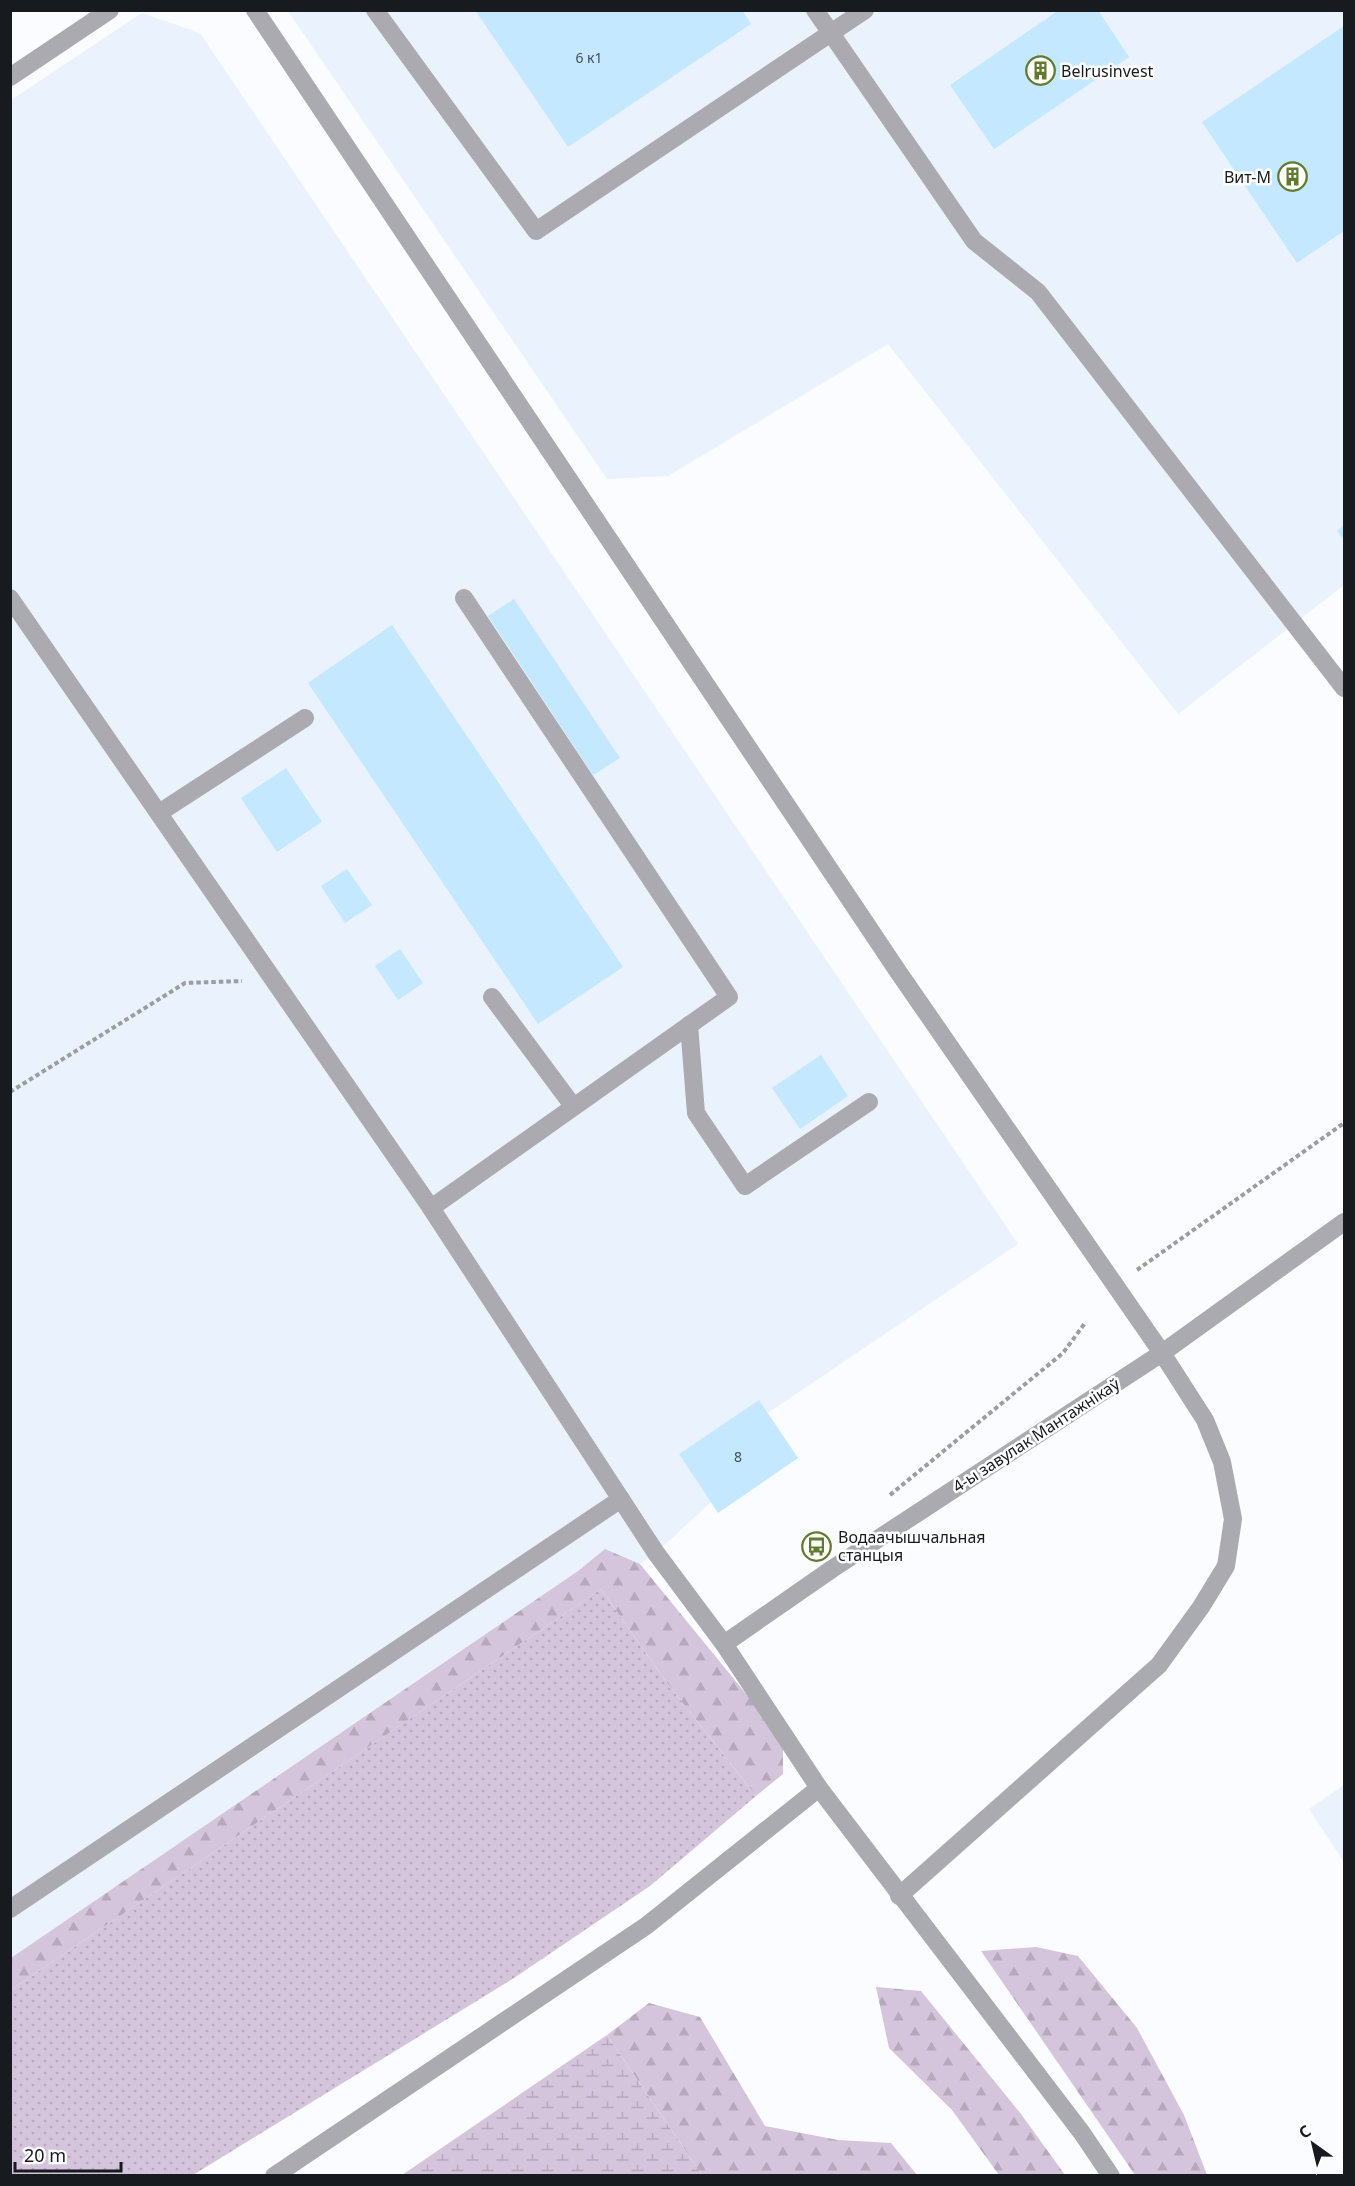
<svg xmlns="http://www.w3.org/2000/svg" width="1355" height="2186" viewBox="0 0 1355 2186" font-family="'Noto Sans',sans-serif">
  <style>
    .built { fill: #eaf2fe }
    .grass { fill: url(#grass-dots) }
    .forest { fill: url(#forest-firs) }
    .wetland { fill: url(#wetland-marsh) }
    .building { fill: #c3e8ff }
    .lines { fill: none; stroke-linecap: round; stroke-linejoin: round }
    .path { stroke: #9b9da1; stroke-width: 4; stroke-dasharray: 4.5 3; stroke-linecap: butt }
    .minor { stroke: #abaab1; stroke-width: 18 }
    .labels { text-anchor: middle; dominant-baseline: central; stroke-width: 5; stroke-linejoin: round; paint-order: stroke }
    .number-label { font-size: 14px; fill: #424e57 }
    .poi-label { font-size: 16px; fill: #171a1f; stroke: #fff; text-anchor: start }
    .street-label { font-size: 16px; fill: #171a1f; stroke: #fff }
  </style>
  <defs>
    <pattern id="grass-dots" width="8" height="8" patternUnits="userSpaceOnUse" patternTransform="scale(1.5)"><rect width="8" height="8" fill="#d5c5dc"/><path d="M2 2h.1M6 6h.1" fill="none" stroke="#b6a9bc" stroke-width="1.8" stroke-linecap="round"/></pattern>
    <pattern id="forest-firs" width="22" height="20" patternUnits="userSpaceOnUse" patternTransform="scale(1.5)"><rect width="22" height="20" fill="#d5c5dc"/><path d="M5 1l3.5 6h-7zM16 11l3.5 6h-7z" fill="#b6a9bc"/></pattern>
    <pattern id="wetland-marsh" width="20" height="14" patternUnits="userSpaceOnUse" patternTransform="scale(1.5)"><rect width="20" height="14" fill="#d5c5dc"/><path d="M1 5h8M5 5V1M11 12h8M15 12V8" fill="none" stroke="#b6a9bc"/></pattern>
  </defs>
  <rect width="100%" height="100%" fill="#fafcff"/>
  <g class="built">
    <polygon points="288,11 1344,11 1344,585 1178,714 888,344 668,476 607,479"/>
    <polygon points="142,13 200,33 1018,1244 768,1413 759,1400 679,1454 711,1502 656,1553 11,1990 11,100"/>
    <polygon points="1344,1785 1344,1862 1309,1809"/>
  </g>
  <polygon class="grass" points="601,1589 664,1679 756,1796 650,1886 511,1980 193,2175 11,2176 11,1990"/>
  <g class="forest">
    <polygon points="605,1549 640,1564 783,1739 783,1774 756,1796 664,1679 601,1589 11,1990 11,1958 578,1571"/>
    <polygon points="1036,1947 1078,1956 1137,2028 1184,2115 1207,2175 1135,2175 981,1951"/>
    <polygon points="876,1987 921,1991 1021,2114 1065,2175 999,2175 952,2110 889,2048"/>
    <polygon points="649,2003 700,2017 765,2126 838,2140 891,2143 917,2175 702,2175 607,2035"/>
  </g>
  <polygon class="wetland" points="607,2035 702,2175 402,2175"/>
  <g class="building">
    <polygon points="475,10 742,10 751,24 568,147"/>
    <polygon points="1059,10 1098,10 1129,57 994,149 950,85"/>
    <polygon points="1344,26 1344,231 1297,263 1202,122"/>
    <polygon points="1344,525 1344,540 1337,531"/>
    <polygon points="514,599 620,758 593,775 488,616"/>
    <polygon points="392,625 623,967 538,1024 308,683"/>
    <polygon points="286,768 322,822 277,852 241,798"/>
    <polygon points="347,869 372,905 345,923 321,886"/>
    <polygon points="400,949 423,983 398,1000 375,966"/>
    <polygon points="821,1055 848,1096 800,1129 772,1088"/>
    <polygon points="759,1400 798,1458 718,1513 679,1454"/>
  </g>
  <g class="lines">
    <g class="path">
      <polyline points="10,1092 185,983 242,981"/>
      <polyline points="1137,1270 1344,1123"/>
      <polyline points="890,1495 1063,1353 1085,1323"/>
    </g>
    <g class="minor">
      <polyline points="255,10 899,973 1162,1353 1205,1420 1222,1462 1233,1519 1226,1566 1201,1607 1159,1665 899,1896"/>
      <polyline points="375,10 536,231 865,10"/>
      <polyline points="815,10 974,241 1038,292 1344,688"/>
      <polyline points="10,77 110,10"/>
      <polyline points="10,598 431,1208 656,1553 724,1644 819,1788 1082,2133 1111,2176"/>
      <polyline points="159,813 305,718"/>
      <polyline points="492,997 573,1106"/>
      <polyline points="689,1025 696,1113 745,1186 869,1102"/>
      <polyline points="431,1208 729,997 464,598"/>
      <polyline points="724,1644 832,1569 1162,1353 1344,1222"/>
      <polyline points="10,1909 621,1499"/>
      <polyline points="274,2176 646,1926 819,1788"/>
    </g>
  </g>
  <defs>
    <symbol id="building-ring" viewBox="-11 -11 22 22"><circle r="9.5" fill="#fff" stroke="#617a2d" stroke-width="1.5"/><path d="M-4-6H4V6H1V3H-1V6H-4ZM-2.5-4.3h1.7v1.8h-1.7ZM.8-4.3h1.7v1.8H.8ZM-2.5-1h1.7V.8h-1.7ZM.8-1h1.7V.8H.8Z" fill="#617a2d"/></symbol>
    <symbol id="bus-ring" viewBox="-11 -11 22 22"><circle r="9.5" fill="#fff" stroke="#617a2d" stroke-width="1.5"/><path d="M-5-6H5V4H4V6H2V4H-2V6H-4V4H-5ZM-3.5-4V0h7V-4ZM-3.5 1.2v1.5H-2V1.2ZM2 1.2v1.5H3.5V1.2Z" fill="#617a2d"/></symbol>
  </defs>
  <g fill-rule="evenodd">
    <use href="#building-ring" x="1024" y="54" width="33" height="33"/>
    <use href="#building-ring" x="1276" y="160" width="33" height="33"/>
    <use href="#bus-ring" x="800" y="1530" width="33" height="33"/>
  </g>
  <g class="labels">
    <g class="number-label">
      <text x="589" y="57">6 к1</text>
      <text x="738" y="1456">8</text>
    </g>
    <g class="poi-label">
      <text x="1061" y="71">Belrusinvest</text>
      <text x="1271" y="177" text-anchor="end">Вит-М</text>
      <text x="838" y="1537">Водаачышчальная<tspan x="838" dy="18">станцыя</tspan></text>
    </g>
    <g class="street-label">
      <text transform="translate(1036 1435) rotate(-33)">4-ы завулак Мантажнікаў</text>
    </g>
  </g>
  <rect width="1355" height="2186" fill="none" stroke="#171a1f" stroke-width="24"/>
  <g transform="translate(1313 2144) rotate(326)" stroke="#ffffff" stroke-width="4.5" paint-order="stroke">
  <path d="M0-4.5L10 22L0 15L-10 22Z" fill="#171a1f"/>
  <text y="-9" font-size="16" font-weight="bold" text-anchor="middle" fill="#171a1f">С</text>
  </g>
  <path d="M15 2162v9h106v-9" fill="none" stroke="#171a1f" stroke-width="3"/>
  <text x="24" y="2162" font-size="18" fill="#171a1f" stroke="#ffffff" stroke-width="4.5" paint-order="stroke">20 m</text>
</svg>
